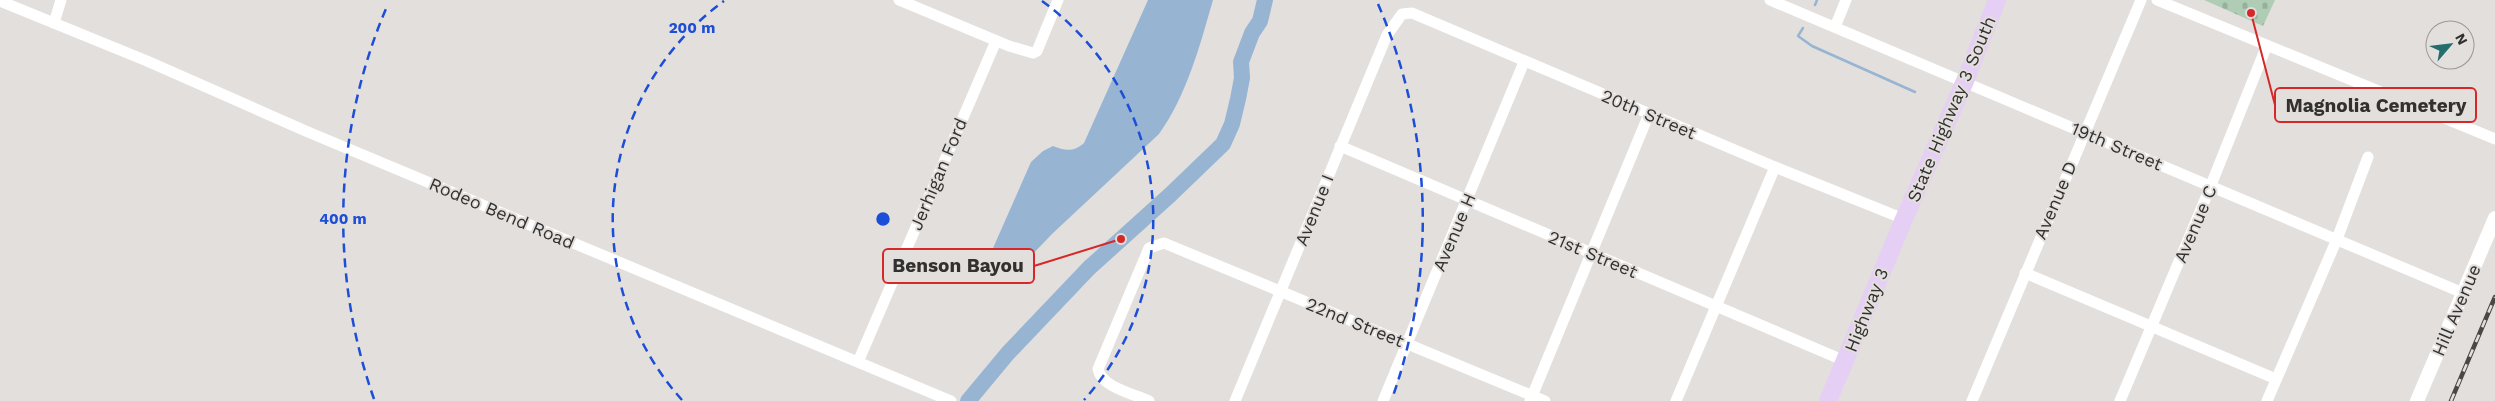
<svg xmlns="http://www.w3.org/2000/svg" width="2495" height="401" viewBox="0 0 2495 401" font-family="'Work Sans',sans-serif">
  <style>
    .cemetery { fill: url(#cemetery-stones) }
    .water { fill: #97b5d3 }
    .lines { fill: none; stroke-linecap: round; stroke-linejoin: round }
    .stream { stroke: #97b5d3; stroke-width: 2.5 }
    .river { stroke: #97b5d3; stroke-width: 16 }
    .minor { stroke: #fff; stroke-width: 11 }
    .tertiary { stroke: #fff; stroke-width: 14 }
    .primary { stroke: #e6cff5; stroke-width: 18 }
    .rail-casing { stroke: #4a4847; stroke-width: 4.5 }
    .rail { stroke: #e3dfdc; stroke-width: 2.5; stroke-dasharray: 8; stroke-linecap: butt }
    .ring { fill: none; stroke: #1d4ed8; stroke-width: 2.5; stroke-dasharray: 9 6 }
    .labels { text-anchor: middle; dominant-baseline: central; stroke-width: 4; stroke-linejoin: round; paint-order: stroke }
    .street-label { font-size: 18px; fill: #323130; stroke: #e3dfdc }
    .centre { fill: #1d4ed8; stroke: #e3dfdc; stroke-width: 2.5 }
    .ring-label { font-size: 15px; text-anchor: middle; font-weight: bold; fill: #1d4ed8; stroke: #e3dfdc; stroke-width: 4; stroke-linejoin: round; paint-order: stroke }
    .leader { fill: none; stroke: #d62828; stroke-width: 2 }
    .callout-dot { fill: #d62828; stroke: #e3dfdc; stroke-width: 2 }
    .callout { fill: #e3dfdc; stroke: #d62828; stroke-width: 2 }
    .callout-label { font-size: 19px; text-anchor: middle; font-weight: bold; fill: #323130 }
  </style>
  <defs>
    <pattern id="cemetery-stones" width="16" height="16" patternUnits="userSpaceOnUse" patternTransform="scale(1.25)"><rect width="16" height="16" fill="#afcdb4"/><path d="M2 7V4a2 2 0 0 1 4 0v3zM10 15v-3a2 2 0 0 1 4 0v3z" fill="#97b09b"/></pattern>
  </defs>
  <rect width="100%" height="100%" fill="#e3dfdc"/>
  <polygon class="cemetery" points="2204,0 2275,0 2263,26"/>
  <path class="water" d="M1148,0h65c-13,45 -26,95 -54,134l-107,100 -44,46 -20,3 -5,-9 3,-10 45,-102 12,-11 10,-5c12,5 21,6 31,-3z"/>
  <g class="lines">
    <g class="stream">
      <polyline points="1815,5 1817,0"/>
      <polyline points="1803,28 1798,36 1812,46 1915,92"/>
    </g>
    <polyline class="river" points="968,401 1008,353 1089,268 1170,195 1223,144 1232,124 1238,99 1242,78 1241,62 1252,33 1260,21 1265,0"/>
    <g class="minor">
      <polyline points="899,0 1009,46 1033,53 1037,51 1058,0"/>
      <polyline points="1770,0 2463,293"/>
      <polyline points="2157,0 2495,139"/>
      <polyline points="0,1 147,61 308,132 951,401"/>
      <polyline points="54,23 61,0"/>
      <polyline points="1835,27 1846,0"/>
      <polyline points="2389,113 2395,98"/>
      <polyline points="1340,146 1845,361"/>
      <polyline points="2025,273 2276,379"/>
      <polyline points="858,362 996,41"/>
      <path d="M1149,401c-15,-7 -48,-14 -51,-32l51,-121 15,-5 381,158"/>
      <polyline points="1235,401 1387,35 1402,14 1412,13 1775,167 1904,219"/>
      <polyline points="1383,401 1524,62"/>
      <polyline points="1530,401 1649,114"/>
      <polyline points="1676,401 1775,167"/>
      <polyline points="1972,401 2141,0"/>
      <polyline points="2120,401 2207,195 2267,45"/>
      <polyline points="2267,401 2337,239 2368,157"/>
    </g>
    <polyline class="tertiary" points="2417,401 2495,218"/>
    <polyline class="primary" points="1828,401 1904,219 1965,81 1997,0"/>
    <defs>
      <polyline id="rail" points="2451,401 2495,297"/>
    </defs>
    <use href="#rail" class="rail-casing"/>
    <use href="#rail" class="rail"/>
  </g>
  <g class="ring">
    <path d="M682 400A270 270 0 0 1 724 1M1042 1A270 270 0 0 1 1084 400"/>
    <path d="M374 399A540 540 0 0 1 388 4M1378 4A540 540 0 0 1 1392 399"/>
  </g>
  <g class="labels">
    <g class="street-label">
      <text transform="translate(1951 109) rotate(-67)">State Highway 3 South</text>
      <text transform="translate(1649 114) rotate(23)">20th Street</text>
      <text transform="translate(2117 146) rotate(23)">19th Street</text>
      <text transform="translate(938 174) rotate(-67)">Jerhigan Ford</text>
      <text transform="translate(2055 200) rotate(-67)">Avenue D</text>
      <text transform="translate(1314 210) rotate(-68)">Avenue I</text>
      <text transform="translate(502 213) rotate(23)">Rodeo Bend Road</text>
      <text transform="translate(2195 224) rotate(-67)">Avenue C</text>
      <text transform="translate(1454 232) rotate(-67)">Avenue H</text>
      <text transform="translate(1593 254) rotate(23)">21st Street</text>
      <text transform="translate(1866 310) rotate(-68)">Highway 3</text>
      <text transform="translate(2456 310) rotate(-67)">Hill Avenue</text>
      <text transform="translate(1355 322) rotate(22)">22nd Street</text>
    </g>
  </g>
  <circle cx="883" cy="219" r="8" class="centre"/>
  <g class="ring-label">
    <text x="692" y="33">200 m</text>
    <text x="343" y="224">400 m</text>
  </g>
  <path class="leader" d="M2251 13L2275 105M1121 239L1034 266"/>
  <g class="callout-dot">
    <circle cx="2251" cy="13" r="5"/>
    <circle cx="1121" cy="239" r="5"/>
  </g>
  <g class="callout">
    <rect x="2275" y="88" width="201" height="34" rx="5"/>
    <rect x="883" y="249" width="151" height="34" rx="5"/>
  </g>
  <g class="callout-label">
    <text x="2376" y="112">Magnolia Cemetery</text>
    <text x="958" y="272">Benson Bayou</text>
  </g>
  <g transform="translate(2450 45) rotate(62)"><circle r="24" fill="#e3dfdc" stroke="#9c9997"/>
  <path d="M0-4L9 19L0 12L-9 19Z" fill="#236e6d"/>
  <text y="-8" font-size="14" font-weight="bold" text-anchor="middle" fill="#323130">N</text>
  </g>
</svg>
